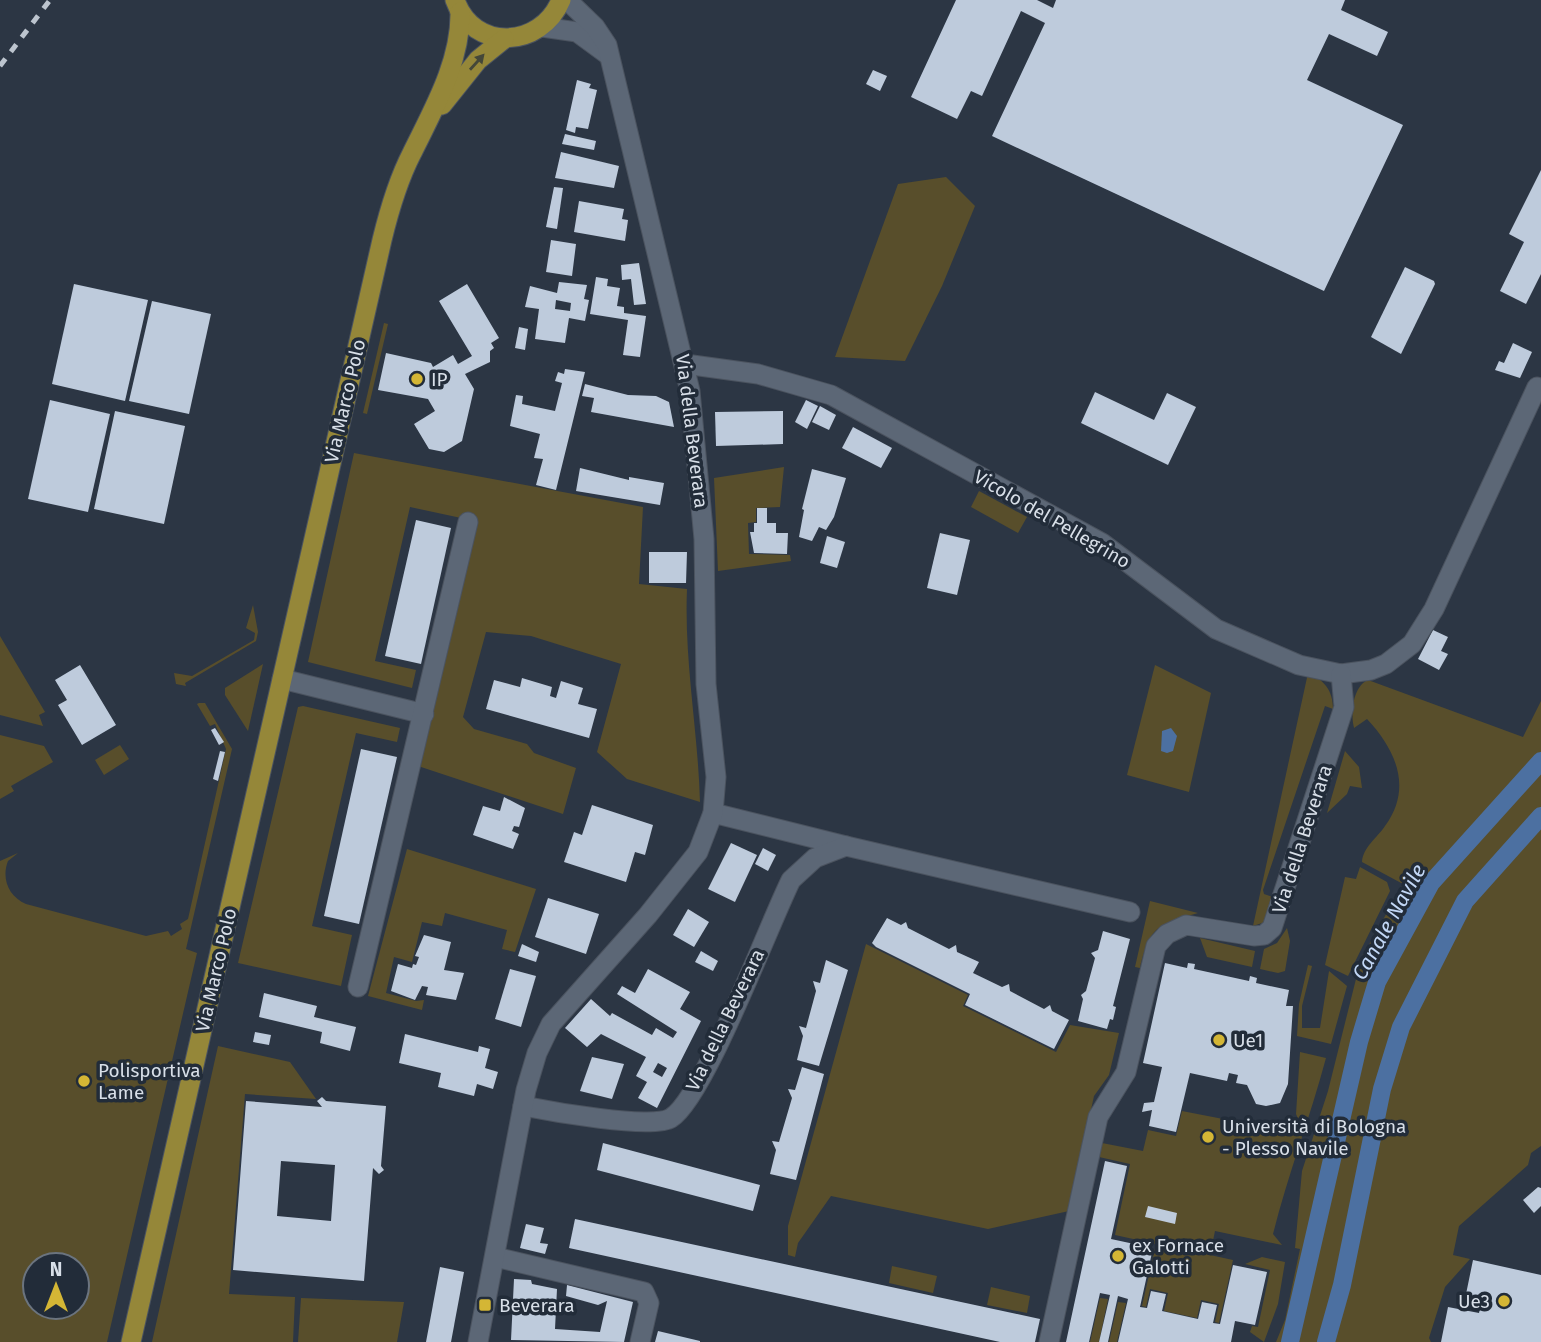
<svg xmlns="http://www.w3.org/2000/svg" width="1541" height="1342" viewBox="0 0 1541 1342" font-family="'Fira Sans',sans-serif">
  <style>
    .green { fill: #584e2b; fill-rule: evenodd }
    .water { fill: #4c70a1 }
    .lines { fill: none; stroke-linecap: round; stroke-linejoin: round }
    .canal { stroke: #4c70a1; stroke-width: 18 }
    .building { fill: #becbdc; fill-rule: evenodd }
    .minor-casing { stroke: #4b535f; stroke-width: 21 }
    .primary-casing { stroke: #4b535f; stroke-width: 21 }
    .minor { stroke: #5c6776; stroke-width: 19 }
    .primary { stroke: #958739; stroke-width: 19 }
    .rail { stroke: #bcc4ce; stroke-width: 5; stroke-dasharray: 9 9; stroke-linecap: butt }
    .oneway { fill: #444739 }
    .poi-dot { fill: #d4b635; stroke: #222c39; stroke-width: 2.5 }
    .labels { text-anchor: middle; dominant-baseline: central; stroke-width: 7; stroke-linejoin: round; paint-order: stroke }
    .poi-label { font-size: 19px; fill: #d8dfe8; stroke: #222c39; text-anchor: start }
    .street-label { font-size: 19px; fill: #d8dfe8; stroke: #222c39 }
    .water-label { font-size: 21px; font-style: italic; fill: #c2d7f5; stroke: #222c39 }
  </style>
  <rect width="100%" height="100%" fill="#2c3644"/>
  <g class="green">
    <polygon points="946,177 975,206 942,286 905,361 835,357 898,184"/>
    <polygon points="384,323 388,324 367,414 363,413"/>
    <path d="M354,453l289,54 -4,77 48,5c-3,72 11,141 13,213l-73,-23 -30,-27 24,-88 -90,-28 -45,-4 -23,85 11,12 53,15 7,9 42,15 -13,46 -145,-48 57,-245 -65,-14 -35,154 41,9 -4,18 -104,-26z"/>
    <polygon points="784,467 780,507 756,508 756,522 748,523 749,554 790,555 791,561 718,571 714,478"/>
    <polygon points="979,491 1027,517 1018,533 971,507"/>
    <polygon points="253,605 258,632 256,641 185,683 186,686 176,684 174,673 192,676 254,640 255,633 246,628"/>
    <polygon points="0,636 45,712 39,715 43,726 0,715"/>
    <polygon points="263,664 248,731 225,695 225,688"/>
    <polygon points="1155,665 1211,693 1189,792 1127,775"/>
    <path d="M1308,673c16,7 25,17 25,36l-8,-3 -62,184 1,4 9,3 -8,25 -12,4z"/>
    <path d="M1368,680l155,57 18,-36v445l-10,7 -3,12 -69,61 -6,29 17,4 -25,28 -16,51 2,4h-155l9,-22 15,-71 -5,-1 7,-77 26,-80 33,-132 42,-75 -41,-22c1,-15 15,-24 23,-36 28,-38 11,-76 -18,-107l-13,9 -1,-5c-2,-14 1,-37 15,-43z"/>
    <path d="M199,703h6l27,46 -46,200 11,4 -90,389h-107v-481l18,-8 -10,8c-7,18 1,36 18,43l120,32 22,-5 3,5 11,-7 -2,-5 8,-5 38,-170 -11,-25 -5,2 -13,-22zM35,1265h42v42h-42z"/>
    <polygon points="303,706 400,728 397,742 356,733 312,926 352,935 341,986 238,963 298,707"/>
    <polygon points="0,735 44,746 53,762 11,786 14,791 0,799"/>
    <polygon points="120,745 129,759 104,775 95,760"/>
    <polygon points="1345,751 1359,767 1362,788 1350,786 1347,794 1327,813"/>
    <polygon points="407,849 536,889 515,952 502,949 507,930 445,913 442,926 422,922 412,962 394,957 386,993 416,1001 424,1000 422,1010 368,996"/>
    <polygon points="1360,867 1387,882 1390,891 1348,976 1325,965 1345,877 1356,879"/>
    <path d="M1150,901l48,12c-38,11 -48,11 -58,55l-5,-1z"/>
    <polygon points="1287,928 1290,941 1285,971 1278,973 1260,969 1264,949 1277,943"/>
    <polygon points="1200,938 1255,951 1252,967 1207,957"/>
    <polygon points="866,944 968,995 963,1006 1056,1052 1070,1025 1119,1033 1109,1075 1094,1096 1069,1211 988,1229 831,1196 798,1243 795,1257 788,1255 788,1226"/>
    <polygon points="1308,965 1312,966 1302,1006 1302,1028 1320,1028 1329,971 1347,986 1331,1044 1297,1036 1299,1004"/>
    <polygon points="218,1046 290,1062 316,1099 245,1094 229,1294 295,1297 293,1342 152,1342"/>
    <path d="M1300,1052l26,6c-16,60 -38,116 -53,176l9,11 -67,-14 -5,24 23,5 -14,63 -4,-1 4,-18 -18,-4 -4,18 -33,-7 4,-18 -18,-4 -4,18 -4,-1 14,-62 -41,-9 15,-71 -31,-7 3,-14 41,8 5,-21 28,6 6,-25 93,18v5h16l8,-13 -3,-7z"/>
    <polygon points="1262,1257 1285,1262 1278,1304 1264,1342 1250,1332 1252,1326 1258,1327 1270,1270 1245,1264"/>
    <polygon points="892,1266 937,1276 933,1293 889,1283"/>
    <polygon points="991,1287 1030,1296 1027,1313 987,1305"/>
    <polygon points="301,1298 404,1302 397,1342 298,1342"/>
    <polygon points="1100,1298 1108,1299 1099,1342 1090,1342"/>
    <polygon points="1118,1302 1126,1303 1117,1342 1109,1342"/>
  </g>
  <polygon class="water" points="1171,728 1177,736 1173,751 1167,753 1161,751 1162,731"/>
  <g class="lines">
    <g class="canal">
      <polyline points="1290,1342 1359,1042 1377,982 1431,883 1541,761"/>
      <polyline points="1326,1342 1342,1285 1382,1089 1401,1027 1465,901 1541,816"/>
    </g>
  </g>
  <g class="building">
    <polygon points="956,0 1037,0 1053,8 1056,0 1345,0 1341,10 1388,32 1377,56 1329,34 1307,80 1403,125 1324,291 992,136 1045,23 1021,11 982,96 971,91 957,119 911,97"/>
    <polygon points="873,70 887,76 880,91 866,84"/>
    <polygon points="577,80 591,84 589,88 597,90 588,129 576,127 575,133 566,130"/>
    <polygon points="565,134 596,141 594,150 562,144"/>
    <polygon points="561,152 619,166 614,188 555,178"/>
    <polygon points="1541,170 1541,274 1526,304 1500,291 1524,242 1509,234"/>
    <polygon points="554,187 563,188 557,229 546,227"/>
    <polygon points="579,201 624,209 622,219 628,220 625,241 574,232"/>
    <polygon points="551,240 576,244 572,276 546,272"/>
    <polygon points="639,263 646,304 634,305 631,279 622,280 621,265"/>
    <polygon points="1405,267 1434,281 1435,284 1401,354 1371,337"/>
    <polygon points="596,277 608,279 607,286 620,288 617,306 624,307 624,313 646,316 640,357 623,355 628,320 590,314"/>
    <path d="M559,282l28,3 -3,14 5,1 -4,21 -16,-3 -4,25 -30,-4 4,-30 -14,-2 5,-21 27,7zM556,300l15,3 -1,8 -15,-2z"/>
    <polygon points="74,284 148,300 125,401 52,384"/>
    <polygon points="467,284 499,338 491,343 494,348 490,351 490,362 465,374 474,389 462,441 444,452 429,449 414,424 435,411 428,399 378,390 386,353 431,363 433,367 453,355 458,364 472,356 439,301"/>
    <polygon points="152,301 211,314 189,414 129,401"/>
    <polygon points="519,327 528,329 525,350 515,348"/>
    <polygon points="1513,343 1532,352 1520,378 1495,370 1499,361 1504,363"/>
    <polygon points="565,369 585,372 556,490 536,485 543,459 534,458 540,434 510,426 516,395 523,396 522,404 555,411 562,383 555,381 558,372 564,374"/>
    <polygon points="585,384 628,395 656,396 669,402 674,427 591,412 594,398 582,396"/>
    <polygon points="1095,392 1154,420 1167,393 1196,407 1168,465 1081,423"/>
    <polygon points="50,400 110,414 88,512 28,499"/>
    <polygon points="806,400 818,406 807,429 795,422"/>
    <polygon points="820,406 836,415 829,430 812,422"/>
    <polygon points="115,411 185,426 164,524 94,509"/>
    <polygon points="783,411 783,444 716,446 715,412"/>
    <polygon points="853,427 892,448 881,468 842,448"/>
    <polygon points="580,468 629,480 629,477 664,483 660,505 576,491"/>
    <polygon points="812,469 846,478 834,517 826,530 819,527 812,541 799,537 804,510 802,509"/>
    <polygon points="757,508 767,508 767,523 776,523 776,533 788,533 787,554 754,553 750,532 754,532 754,523 757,523"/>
    <polygon points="416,520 451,528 421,664 385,656"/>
    <polygon points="940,533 970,540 957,595 927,588"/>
    <polygon points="827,536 845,542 837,568 820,563"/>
    <polygon points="649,552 687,552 686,583 649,583"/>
    <polygon points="1433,630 1448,637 1441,651 1448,654 1439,670 1418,659"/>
    <polygon points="80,665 116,725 82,745 58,705 67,700 55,680"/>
    <polygon points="522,678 552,687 550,696 556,698 561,681 583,688 578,704 597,709 589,738 486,709 494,680 520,687"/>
    <polygon points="215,728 224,742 219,745 211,730"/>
    <polygon points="361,749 397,757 359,924 324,916"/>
    <polygon points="220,751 225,752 218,781 213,779"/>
    <polygon points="504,797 525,808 519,827 514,826 512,831 519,834 513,849 473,835 483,806 500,811"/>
    <polygon points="592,805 653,825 645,855 635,852 626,882 564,862 574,832 582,835"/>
    <polygon points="731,843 757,855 735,902 708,889"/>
    <polygon points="763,848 776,855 768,871 755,864"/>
    <polygon points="548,898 599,914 586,954 535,937"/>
    <polygon points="688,909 709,922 694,947 673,935"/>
    <polygon points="887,918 901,925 906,922 908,928 949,949 956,945 957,952 979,962 973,973 1002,987 1009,984 1010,991 1044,1009 1050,1005 1052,1011 1069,1020 1054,1049 965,1005 970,994 876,947 872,943"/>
    <polygon points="1103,931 1130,939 1113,1006 1116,1007 1113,1020 1110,1019 1107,1029 1078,1021 1083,999 1081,995 1086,991 1095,958 1091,953 1098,950"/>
    <polygon points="424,935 451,942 444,970 464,973 456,1000 426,995 428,987 422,986 415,1000 391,991 398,964 412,968 413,964 416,965 419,957 415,956"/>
    <polygon points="522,944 539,952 536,962 518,956"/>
    <polygon points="701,951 718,961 713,971 695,962"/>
    <polygon points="826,960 848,970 819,1066 797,1060 803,1036 799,1026 806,1028 816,991 813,981 820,983"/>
    <polygon points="1165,963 1187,968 1188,963 1195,964 1194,969 1249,981 1250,976 1257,978 1256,983 1289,990 1286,1006 1293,1006 1288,1084 1280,1103 1266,1106 1256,1104 1247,1085 1236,1083 1238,1075 1229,1073 1227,1081 1190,1073 1176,1132 1149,1126 1152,1110 1142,1112 1144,1103 1154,1102 1162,1067 1143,1063"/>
    <polygon points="510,969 536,976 521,1027 495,1019"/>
    <path d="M648,969l42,23 -10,17 21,12 -44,87 -19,-10 9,-16 -11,-6 10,-19 -45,-23 -14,13 -22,-19 26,-29 19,17 2,-3 40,22 4,-7 17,10 4,-6 -60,-38 5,-8 13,7zM658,1063l9,5 -5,9 -9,-5z"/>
    <polygon points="264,993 317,1006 314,1017 356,1027 350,1051 320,1043 322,1032 259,1017"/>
    <polygon points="255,1032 271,1035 269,1045 253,1042"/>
    <polygon points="405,1034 478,1052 479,1046 490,1049 485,1068 498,1072 493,1089 477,1084 474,1096 438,1087 441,1073 399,1063"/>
    <polygon points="592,1057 624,1064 612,1099 580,1091"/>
    <polygon points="802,1067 824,1074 796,1180 770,1174 776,1150 772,1141 779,1142 792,1098 788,1089 795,1090"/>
    <path d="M322,1097l4,4 60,5 -5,60 3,4 -5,4 -6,-6 -9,113 -131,-11 13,-169 76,6 -5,-6zM281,1161l54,4 -4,56 -54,-5z"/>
    <polygon points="603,1143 760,1185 753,1211 597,1170"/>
    <polygon points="1105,1161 1127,1166 1111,1239 1153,1248 1140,1307 1147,1308 1151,1291 1166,1294 1162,1311 1198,1319 1202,1302 1217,1305 1213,1323 1220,1324 1233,1265 1267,1272 1255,1325 1235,1321 1231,1342 1118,1342 1128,1299 1118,1296 1108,1342 1099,1342 1110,1295 1100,1293 1089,1342 1066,1342"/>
    <polygon points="1538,1187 1541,1188 1541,1206 1534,1213 1523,1200"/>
    <polygon points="1148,1206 1177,1213 1175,1224 1145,1217"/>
    <polygon points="575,1219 1040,1319 1035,1342 1000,1342 569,1248"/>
    <polygon points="526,1224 544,1228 540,1243 548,1244 545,1254 520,1248"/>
    <polygon points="1473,1260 1541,1275 1541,1342 1441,1342 1448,1307 1479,1313 1481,1304 1465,1299"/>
    <polygon points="440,1267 464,1272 451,1342 426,1342"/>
    <polygon points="514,1279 531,1280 532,1284 557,1289 555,1329 600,1332 607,1301 598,1305 566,1296 567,1285 633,1302 624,1342 511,1340"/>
    <polygon points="658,1331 700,1341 700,1342 655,1342"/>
  </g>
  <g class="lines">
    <defs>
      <g id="minor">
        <polyline points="542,27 577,32 607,54"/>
        <polyline points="685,364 758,374 831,395 1102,543 1216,629 1299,665 1341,674 1371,670 1386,664 1412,644 1434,609 1537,387"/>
        <polyline points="282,679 424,714"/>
        <polyline points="713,813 846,846"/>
        <polyline points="358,987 468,522"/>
        <path d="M523,1106c25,5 130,24 148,12 33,-20 98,-194 120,-238l24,-22 31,-12 284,66"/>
        <polyline points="495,1257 644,1292 649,1303 640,1342"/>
        <polyline points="478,1342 526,1090 537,1053 551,1024 648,915 698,852 713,813 716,777 706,684 704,539 690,391 607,45 595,27 567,0"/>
        <polyline points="1049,1342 1098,1117 1126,1072 1156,946 1167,934 1186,925 1254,936 1264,935 1272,928 1344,707 1341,674"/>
      </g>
      <g id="primary">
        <path d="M455,0c18,52 86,49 106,0"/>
        <polyline points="442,105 478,60 504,39"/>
        <path d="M131,1342l251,-1102c7,-29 16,-60 30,-87 21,-43 49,-91 48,-141"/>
      </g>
    </defs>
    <use href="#minor" class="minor-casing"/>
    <use href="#primary" class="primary-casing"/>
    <use href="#minor" class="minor"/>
    <use href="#primary" class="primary"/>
    <polyline class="rail" points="0,66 50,0"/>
  </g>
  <defs><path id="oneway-solid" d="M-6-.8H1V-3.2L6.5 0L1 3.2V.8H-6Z" transform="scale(1.75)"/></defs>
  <use class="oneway" href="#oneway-solid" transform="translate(477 62) rotate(-48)"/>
  <g class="poi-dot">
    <circle cx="417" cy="379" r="7"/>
    <circle cx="1219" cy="1040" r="7"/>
    <circle cx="84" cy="1081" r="7"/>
    <circle cx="1208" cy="1137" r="7"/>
    <circle cx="1118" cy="1256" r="7"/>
    <circle cx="1504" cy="1301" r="7"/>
    <rect x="478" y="1298" width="14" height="14" rx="3.5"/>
  </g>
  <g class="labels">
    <g class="poi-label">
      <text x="431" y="379">IP</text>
      <text x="1233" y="1040">Ue1</text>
      <text x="98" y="1070">Polisportiva<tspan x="98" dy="22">Lame</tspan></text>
      <text x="1222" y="1126">Università di Bologna<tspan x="1222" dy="22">- Plesso Navile</tspan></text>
      <text x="1132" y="1245">ex Fornace<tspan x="1132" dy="22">Galotti</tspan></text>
      <text x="1490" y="1301" text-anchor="end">Ue3</text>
      <text x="499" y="1305">Beverara</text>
    </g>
    <g class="street-label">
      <text transform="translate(345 401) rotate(-77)">Via Marco Polo</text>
      <text transform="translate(692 431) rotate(83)">Via della Beverara</text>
      <text transform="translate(1052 519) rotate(30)">Vicolo del Pellegrino</text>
      <text transform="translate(1302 839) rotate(-72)">Via della Beverara</text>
      <text transform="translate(216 970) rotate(-77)">Via Marco Polo</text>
      <text transform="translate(725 1020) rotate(-64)">Via della Beverara</text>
    </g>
    <g class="water-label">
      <text transform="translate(1389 922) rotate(-61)">Canale Navile</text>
    </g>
  </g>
  <g transform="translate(56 1286)"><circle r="33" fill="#222c39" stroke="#6b747f" stroke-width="2"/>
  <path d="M0-5L12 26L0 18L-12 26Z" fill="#d4b635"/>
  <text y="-10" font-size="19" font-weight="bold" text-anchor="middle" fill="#d8dfe8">N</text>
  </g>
</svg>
